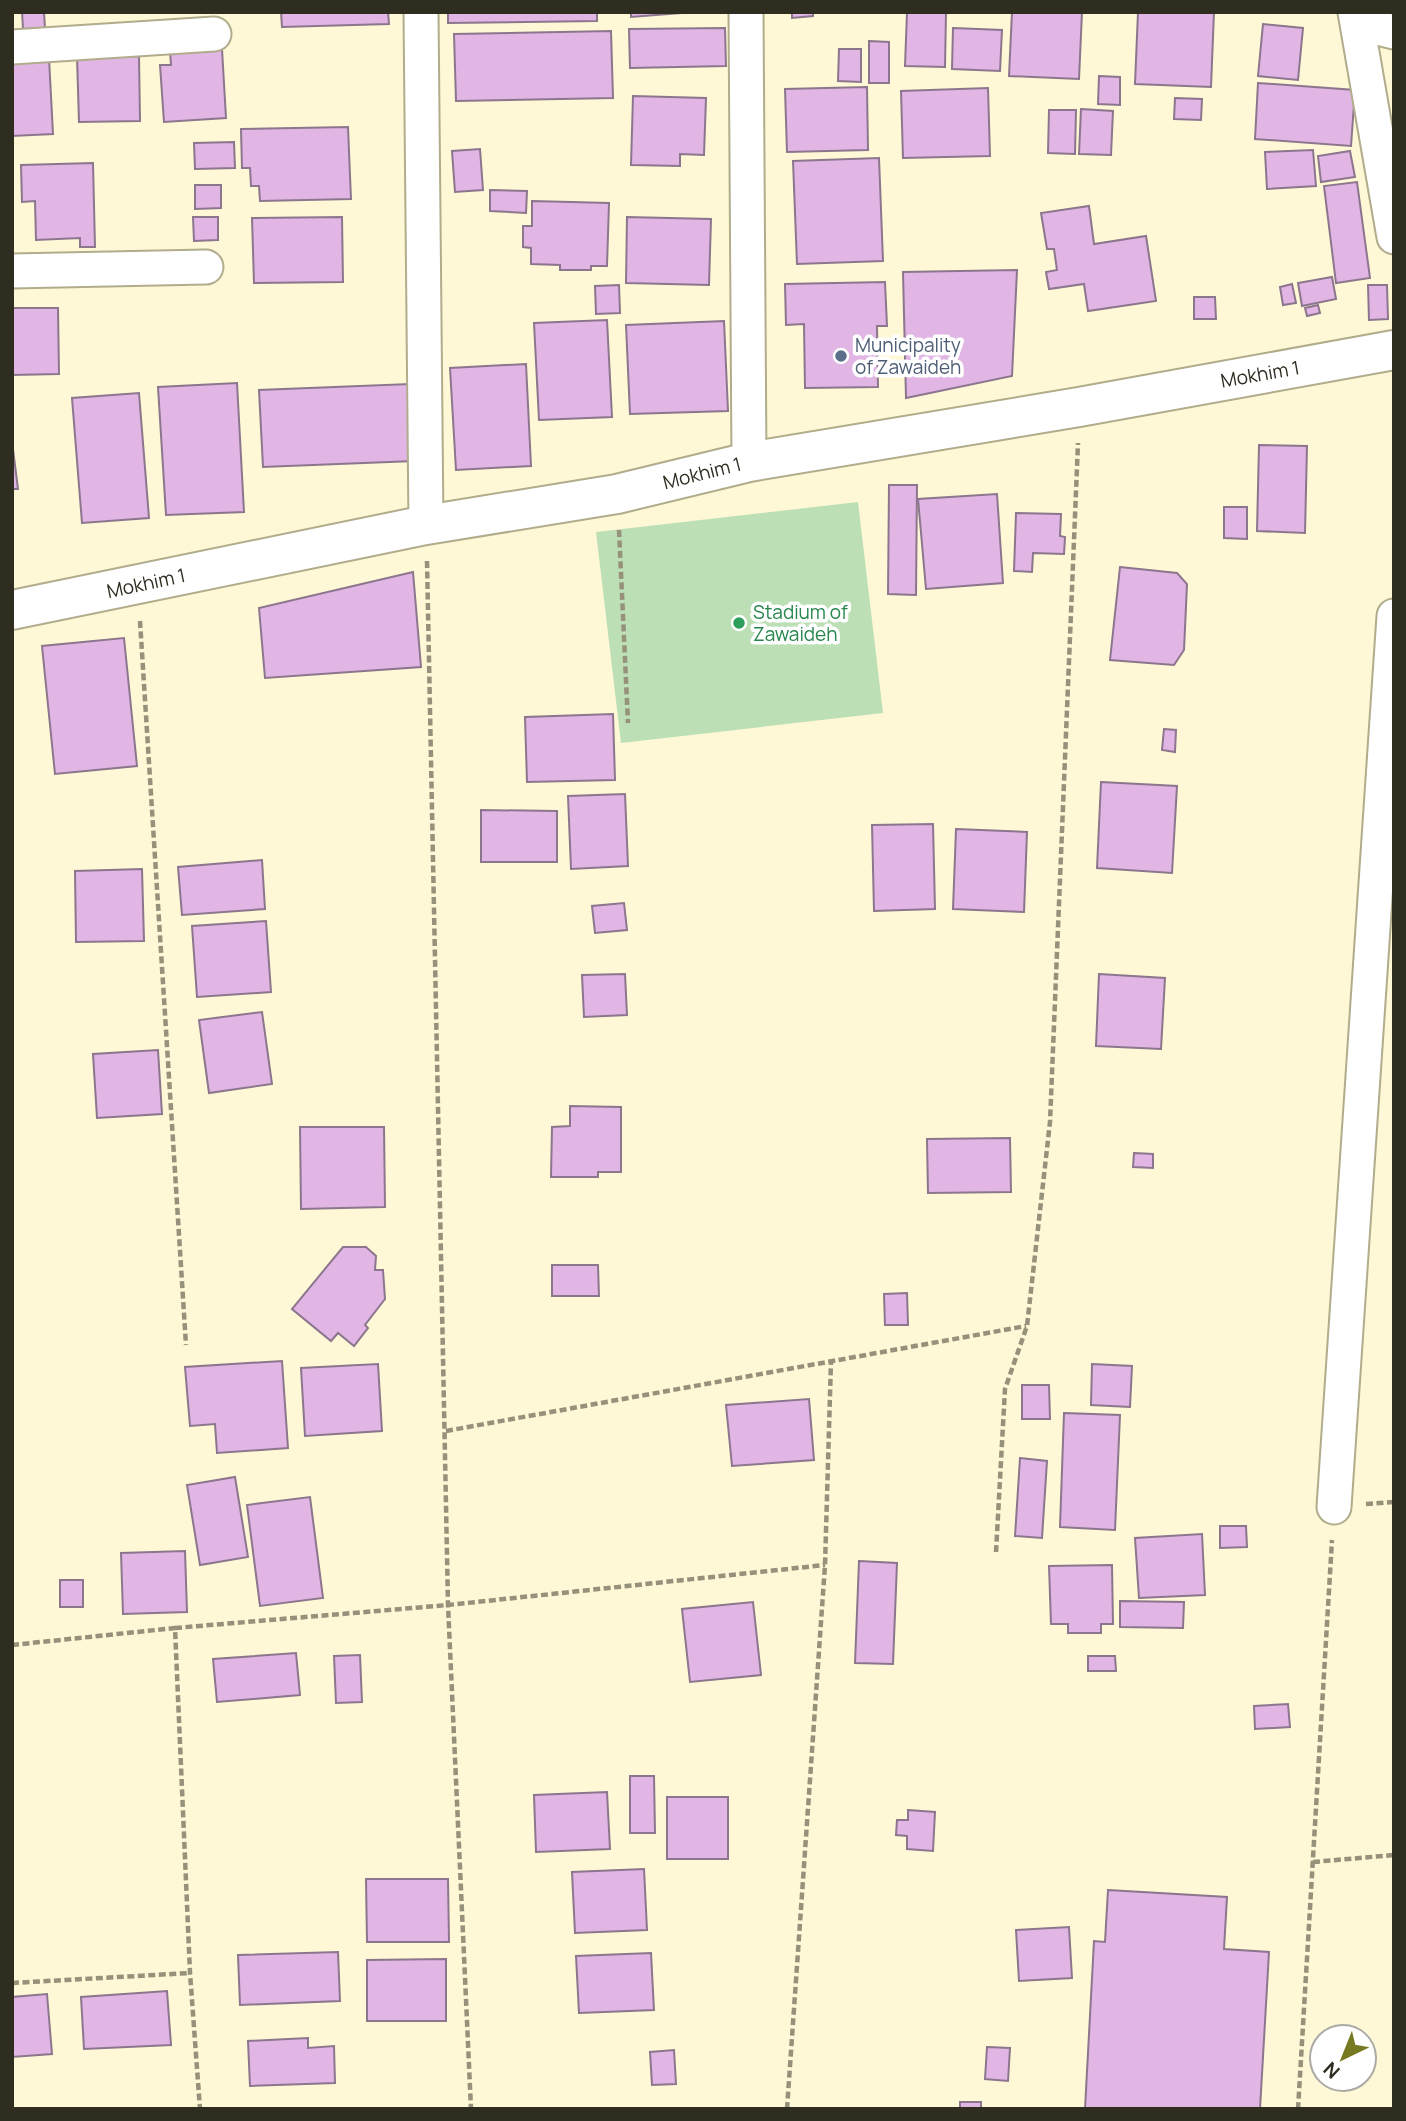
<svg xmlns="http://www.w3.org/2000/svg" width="1406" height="2121" viewBox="0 0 1406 2121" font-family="Manrope,sans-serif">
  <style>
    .green { fill: #bcdfb6 }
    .building { fill: #e1b6e4; stroke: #8c768d; stroke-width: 2 }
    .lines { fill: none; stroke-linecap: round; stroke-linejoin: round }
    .minor-casing { stroke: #b1ac8c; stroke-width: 37 }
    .tertiary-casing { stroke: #b1ac8c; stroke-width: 42 }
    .path { stroke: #96917a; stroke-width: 4.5; stroke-dasharray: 7 3.5; stroke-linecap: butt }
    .minor { stroke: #fff; stroke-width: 33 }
    .tertiary { stroke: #fff; stroke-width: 38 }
    .service-dot { fill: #5c6f8a; stroke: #fff; stroke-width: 2.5 }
    .leisure-dot { fill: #2e9e5b; stroke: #fff; stroke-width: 2.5 }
    .labels { text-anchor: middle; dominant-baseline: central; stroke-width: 7; stroke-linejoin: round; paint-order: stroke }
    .service-label { font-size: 19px; fill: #4e5e75; stroke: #fff; text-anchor: start }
    .street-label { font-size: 19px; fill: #2f2c20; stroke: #fff }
    .leisure-label { font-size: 19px; fill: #27864d; stroke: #fff; text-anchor: start }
  </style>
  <rect width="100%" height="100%" fill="#fef8d6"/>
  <polygon class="green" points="858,502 883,713 621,743 596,532"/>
  <g class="building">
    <polygon points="22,12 44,12 45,28 23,29"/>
    <polygon points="281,12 388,12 389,24 282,27"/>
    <polygon points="448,12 597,12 597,21 448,23"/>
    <polygon points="631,12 695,12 631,17"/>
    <polygon points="792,12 813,12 813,16 792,18"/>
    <polygon points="907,12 946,12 945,67 905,66"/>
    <polygon points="1012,12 1082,12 1079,79 1009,76"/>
    <polygon points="1138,12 1214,12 1211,87 1135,84"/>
    <polygon points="1263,24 1303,28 1298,80 1258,76"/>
    <polygon points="725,28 726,66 630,68 629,29"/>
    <polygon points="953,28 1002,30 1000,71 952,69"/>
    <polygon points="611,31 613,98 456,101 454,34"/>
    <polygon points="869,41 889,42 889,83 869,83"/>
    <polygon points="222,49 226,118 164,122 160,65 171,65 170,51"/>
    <polygon points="839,49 861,49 861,82 838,81"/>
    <polygon points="139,56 140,121 79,122 77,57"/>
    <polygon points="49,58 53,134 12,136 12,60"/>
    <polygon points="1099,76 1120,77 1120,105 1098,104"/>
    <polygon points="1258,83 1355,90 1351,146 1255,139"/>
    <polygon points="867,87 868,150 787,152 785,89"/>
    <polygon points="988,88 990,156 903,158 901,91"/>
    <polygon points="633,96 706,98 704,155 680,154 680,166 631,165"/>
    <polygon points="1175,98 1202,99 1201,120 1174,119"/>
    <polygon points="1081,109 1113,111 1111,155 1079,154"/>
    <polygon points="1049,110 1076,110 1075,154 1048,153"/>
    <polygon points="348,127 351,199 260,201 259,186 251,186 250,168 242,168 241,129"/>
    <polygon points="234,142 235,168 195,169 194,143"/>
    <polygon points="480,149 483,190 455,192 452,151"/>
    <polygon points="1313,150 1316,186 1267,189 1265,152"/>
    <polygon points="1350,151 1355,177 1321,182 1318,156"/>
    <polygon points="879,158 883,261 797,264 793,161"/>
    <polygon points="93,163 95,247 80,247 80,238 36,240 35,201 22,202 21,165"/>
    <polygon points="1357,182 1370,278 1336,283 1324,186"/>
    <polygon points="195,185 221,185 221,208 195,209"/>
    <polygon points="490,190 527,191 526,213 490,211"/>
    <polygon points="532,201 609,203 607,266 591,266 591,270 560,270 560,265 531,264 531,248 523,247 523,226 532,226"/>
    <polygon points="1089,206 1094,244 1146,236 1156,301 1088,311 1084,284 1049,289 1046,272 1057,270 1054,249 1047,249 1041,213"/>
    <polygon points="193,217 218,217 218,240 194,241"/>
    <polygon points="342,217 343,282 254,283 252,218"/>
    <polygon points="627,217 711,219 709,285 626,283"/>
    <polygon points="1017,270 1012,376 906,398 903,272"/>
    <polygon points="1332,277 1336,299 1302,306 1298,283"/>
    <polygon points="885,282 887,326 877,326 878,387 805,388 804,324 786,325 785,284"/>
    <polygon points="1292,284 1296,303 1283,305 1280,287"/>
    <polygon points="619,285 620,313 596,314 595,286"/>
    <polygon points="1368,285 1387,285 1388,319 1369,320"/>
    <polygon points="1194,297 1215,297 1216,319 1194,319"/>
    <polygon points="1318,305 1320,313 1307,316 1305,308"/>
    <polygon points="12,308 58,308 59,374 12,375"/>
    <polygon points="607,320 612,417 539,420 534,323"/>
    <polygon points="724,321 728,411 630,414 626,325"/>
    <polygon points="526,364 531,466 456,470 450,368"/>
    <polygon points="237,383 244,512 166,515 158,387"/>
    <polygon points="410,384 414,461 263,467 259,390"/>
    <polygon points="139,393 149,518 82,523 72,398"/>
    <polygon points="12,441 18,489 12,489"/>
    <polygon points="1259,445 1307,446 1305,533 1257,531"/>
    <polygon points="889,485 917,485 916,595 888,594"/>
    <polygon points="997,494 1003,583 926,589 918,499"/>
    <polygon points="1224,507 1247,507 1247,539 1224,538"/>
    <polygon points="1016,513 1061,514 1060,536 1065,537 1064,554 1033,553 1032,572 1014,571"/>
    <polygon points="1120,567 1177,573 1187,584 1184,650 1174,665 1110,660"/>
    <polygon points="413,572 421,667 265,678 259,608"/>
    <polygon points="124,638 137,766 55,774 42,646"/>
    <polygon points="613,714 615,780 527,782 525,717"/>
    <polygon points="1164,729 1176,730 1175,752 1162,750"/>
    <polygon points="1101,782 1177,786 1172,873 1097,868"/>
    <polygon points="625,794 628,866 571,869 568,796"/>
    <polygon points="481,810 557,811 557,862 481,862"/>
    <polygon points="933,824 935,909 874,911 872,825"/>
    <polygon points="956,829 1027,832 1024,912 953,909"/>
    <polygon points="262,860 265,909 182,915 178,867"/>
    <polygon points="142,869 144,941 76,942 75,871"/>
    <polygon points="624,903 627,930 595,933 592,906"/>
    <polygon points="266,921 271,992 197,997 192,926"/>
    <polygon points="625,974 627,1015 584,1017 582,975"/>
    <polygon points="1099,974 1165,978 1161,1049 1096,1046"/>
    <polygon points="262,1012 272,1084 209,1093 199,1020"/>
    <polygon points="158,1050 162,1114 97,1118 93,1054"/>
    <polygon points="570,1106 621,1107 621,1172 598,1172 598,1177 551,1177 552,1127 570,1126"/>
    <polygon points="300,1127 384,1127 385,1207 301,1209"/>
    <polygon points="1010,1138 1011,1192 928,1193 927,1139"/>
    <polygon points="1134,1153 1153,1154 1153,1168 1133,1167"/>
    <polygon points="343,1247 366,1247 376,1256 375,1270 383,1270 385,1299 365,1325 368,1328 354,1346 338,1333 331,1341 292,1309"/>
    <polygon points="552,1265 598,1265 599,1296 552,1296"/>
    <polygon points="907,1293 908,1325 885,1325 884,1294"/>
    <polygon points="282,1361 288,1448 217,1453 215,1424 190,1426 185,1367"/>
    <polygon points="378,1364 382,1431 305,1436 301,1368"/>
    <polygon points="1092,1364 1132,1366 1130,1407 1091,1405"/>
    <polygon points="1022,1385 1049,1385 1050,1419 1022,1419"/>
    <polygon points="809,1399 814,1460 732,1466 726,1405"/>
    <polygon points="1064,1413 1120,1415 1115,1530 1060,1527"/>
    <polygon points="1020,1458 1047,1461 1042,1538 1015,1536"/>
    <polygon points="235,1477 248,1557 200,1565 187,1485"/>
    <polygon points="310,1497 323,1598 260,1606 247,1505"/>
    <polygon points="1220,1526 1246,1526 1247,1547 1220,1548"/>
    <polygon points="1202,1534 1205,1595 1139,1598 1135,1538"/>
    <polygon points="185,1551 187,1612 123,1614 121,1553"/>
    <polygon points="859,1561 897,1563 893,1664 855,1663"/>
    <polygon points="1112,1565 1113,1624 1101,1624 1101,1633 1068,1633 1068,1624 1051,1624 1049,1566"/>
    <rect x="60" y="1580" width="23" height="27"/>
    <polygon points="1120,1601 1184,1602 1183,1628 1120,1627"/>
    <polygon points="753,1602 761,1675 690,1682 682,1609"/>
    <polygon points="296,1653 300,1695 217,1702 213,1659"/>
    <polygon points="360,1655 362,1702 336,1703 334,1656"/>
    <polygon points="1088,1656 1115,1656 1116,1671 1088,1671"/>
    <polygon points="1288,1704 1290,1727 1255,1729 1254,1706"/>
    <polygon points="630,1776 654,1776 655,1833 630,1833"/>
    <polygon points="607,1792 610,1849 536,1852 534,1795"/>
    <rect x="667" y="1797" width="61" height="62"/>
    <polygon points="908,1810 935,1812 933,1851 907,1849 907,1836 896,1835 897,1820 908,1820"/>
    <polygon points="644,1869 647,1930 575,1933 572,1872"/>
    <polygon points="366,1879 448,1879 449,1942 367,1942"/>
    <polygon points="1108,1890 1227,1897 1224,1949 1269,1952 1260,2109 1085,2109 1094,1941 1105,1942"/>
    <polygon points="1069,1927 1072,1978 1019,1981 1016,1930"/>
    <polygon points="338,1952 340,2001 240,2005 238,1955"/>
    <polygon points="651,1953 654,2010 579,2013 576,1956"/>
    <polygon points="446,1959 446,2021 367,2021 367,1960"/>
    <polygon points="167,1991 171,2045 84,2049 81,1997"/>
    <polygon points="47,1994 52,2054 12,2057 12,1997"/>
    <polygon points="308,2038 308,2048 334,2046 335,2083 250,2086 248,2041"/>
    <polygon points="987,2047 1010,2048 1008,2081 985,2079"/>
    <polygon points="674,2050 676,2084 652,2085 650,2052"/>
    <rect x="960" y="2102" width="21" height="7"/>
  </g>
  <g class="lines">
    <defs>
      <g id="minor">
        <polyline points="421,12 426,525"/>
        <polyline points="746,12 749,462"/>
        <polyline points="1355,12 1394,237"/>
        <polyline points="1358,23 1394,32"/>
        <polyline points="12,47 214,34"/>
        <polyline points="12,271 206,267"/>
        <polyline points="1334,1507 1394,616"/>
      </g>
      <polyline id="tertiary" points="12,610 426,525 617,494 749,462 1079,407 1394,350"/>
    </defs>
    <use href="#minor" class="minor-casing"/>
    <use href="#tertiary" class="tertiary-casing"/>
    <g class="path">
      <polyline points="619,530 628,723"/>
      <polyline points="427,561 448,1605 471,2109"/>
      <polyline points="140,621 186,1345"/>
      <polyline points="446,1431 1026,1326"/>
      <polyline points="1366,1504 1394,1502"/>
      <polyline points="996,1552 1005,1389 1027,1326 1050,1122 1078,443"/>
      <polyline points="175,1628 448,1605 825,1565"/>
      <polyline points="12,1645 175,1628 190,1973 200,2109"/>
      <polyline points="1313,1862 1394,1855"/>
      <polyline points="12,1983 190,1973"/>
      <polyline points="787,2109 825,1565 831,1361"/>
      <polyline points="1298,2109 1332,1540"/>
    </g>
    <use href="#minor" class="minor"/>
    <use href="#tertiary" class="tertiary"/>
  </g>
  <circle class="service-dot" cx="841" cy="356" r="7"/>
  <circle class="leisure-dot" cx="739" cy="623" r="7"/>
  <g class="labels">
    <g class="service-label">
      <text x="855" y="345">Municipality<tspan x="855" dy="22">of Zawaideh</tspan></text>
    </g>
    <g class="street-label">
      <text transform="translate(1260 374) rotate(-10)">Mokhim 1</text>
      <text transform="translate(702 473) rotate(-14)">Mokhim 1</text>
      <text transform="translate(146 583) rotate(-12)">Mokhim 1</text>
    </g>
    <g class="leisure-label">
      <text x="753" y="612">Stadium of<tspan x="753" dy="22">Zawaideh</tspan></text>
    </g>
  </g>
  <rect width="1406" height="2121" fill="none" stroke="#2f2c20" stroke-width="28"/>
  <g transform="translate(1343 2058) rotate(223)"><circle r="33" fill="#ffffff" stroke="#acaba6" stroke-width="2"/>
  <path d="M0-5L12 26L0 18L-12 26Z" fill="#777a22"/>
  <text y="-10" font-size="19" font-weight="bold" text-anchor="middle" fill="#2f2c20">N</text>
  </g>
</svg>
